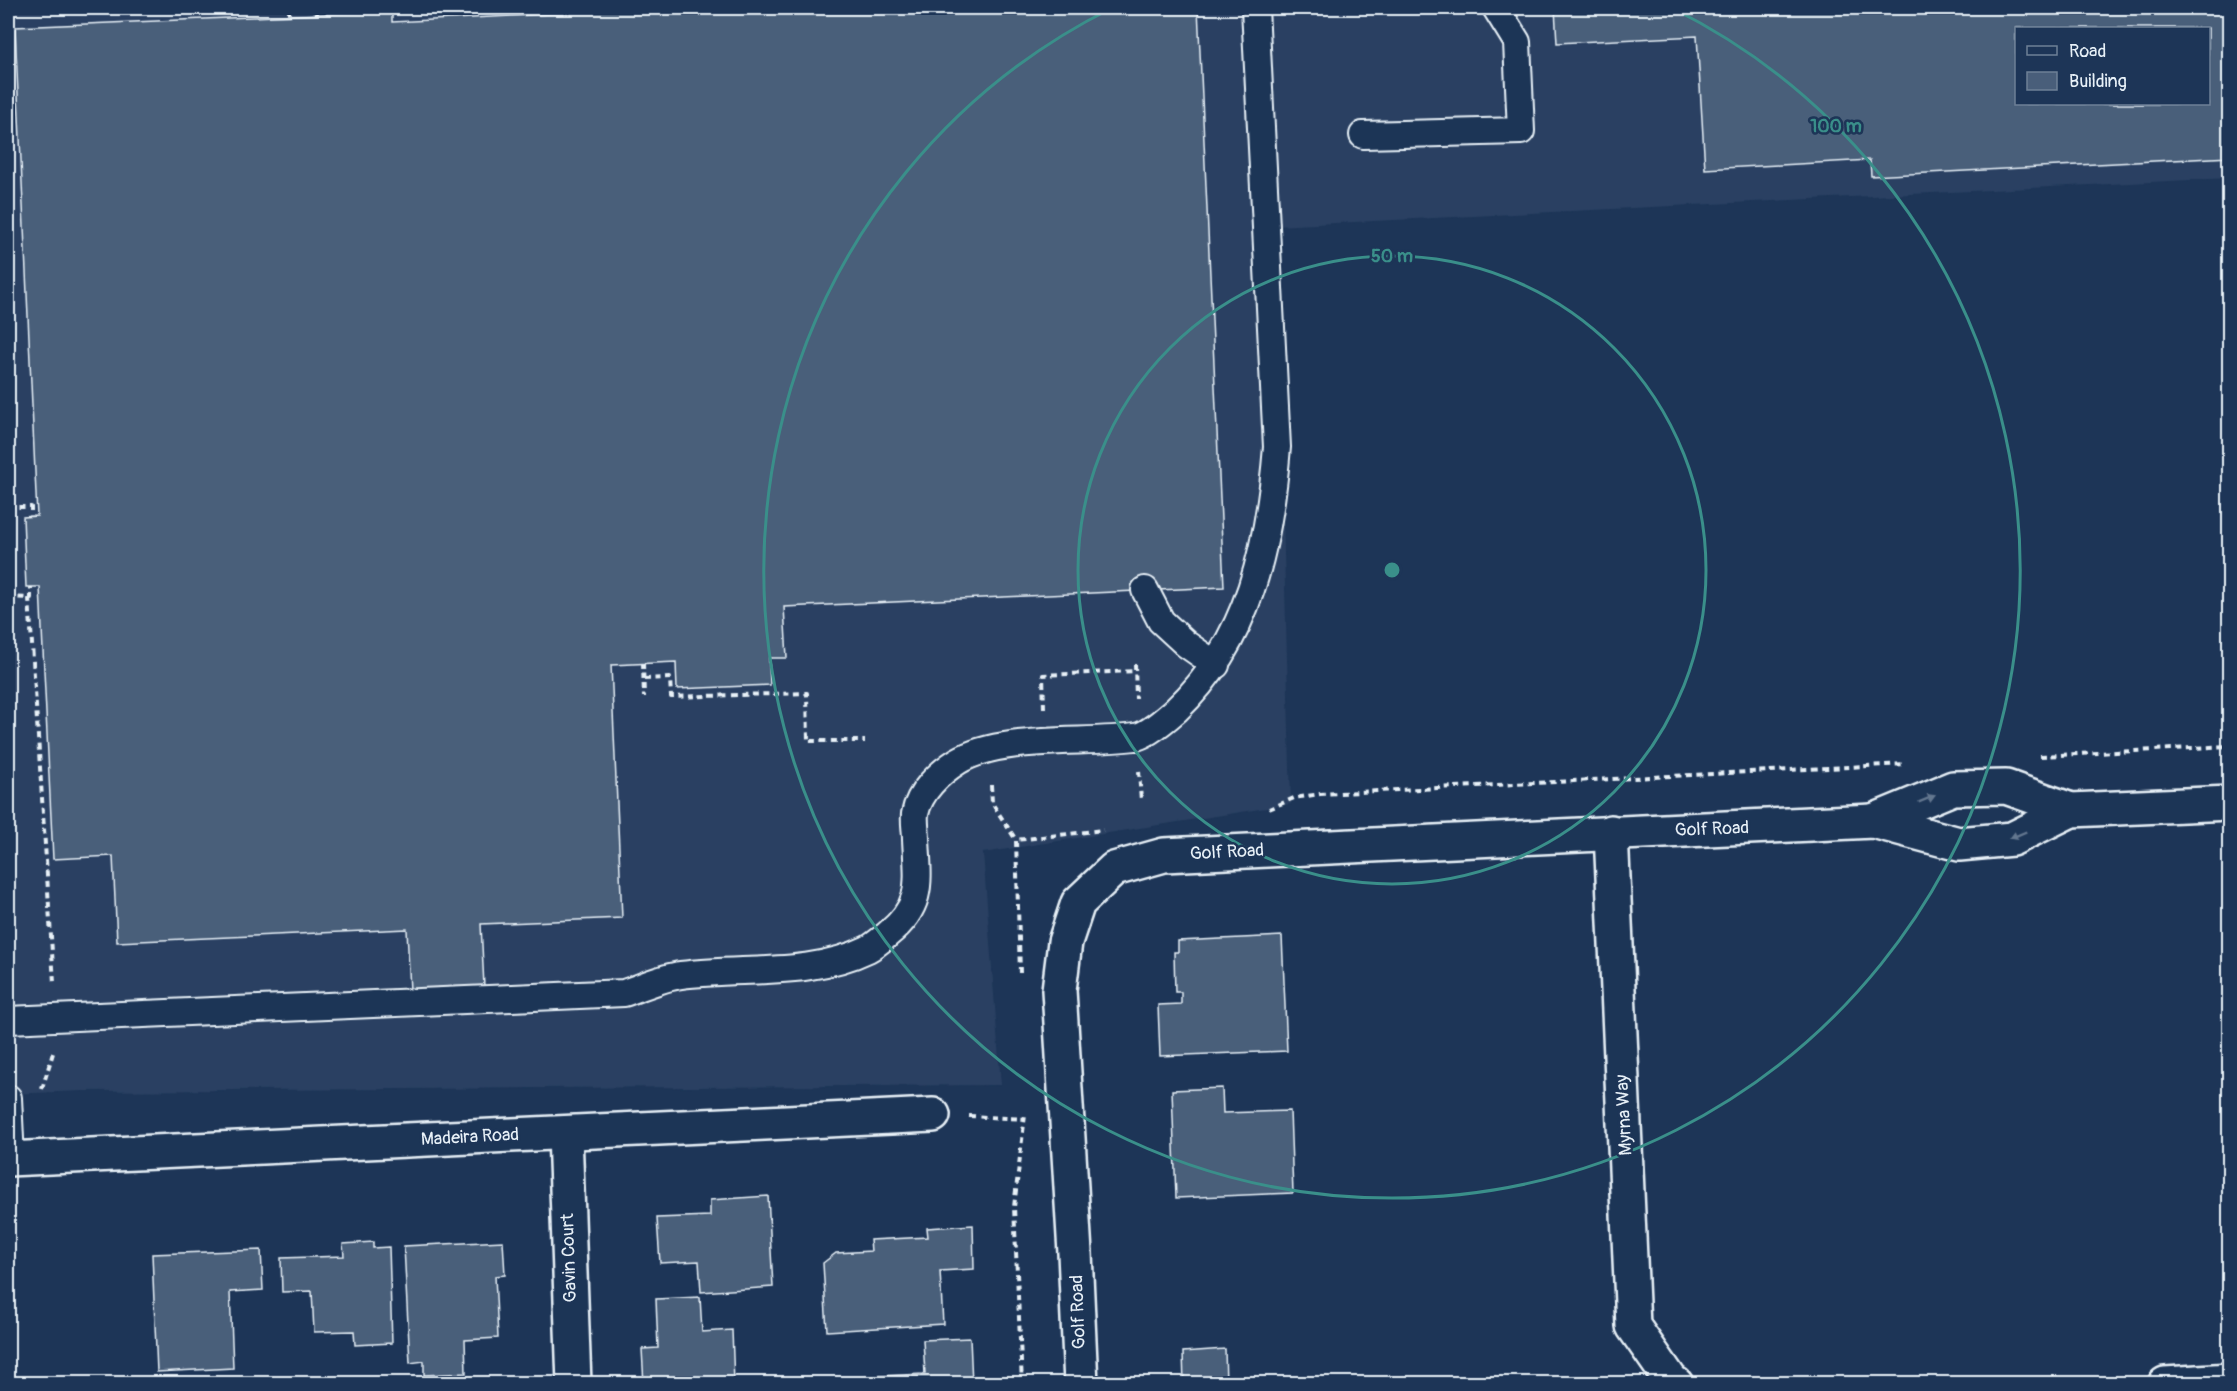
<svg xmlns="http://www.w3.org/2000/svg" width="2237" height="1391" viewBox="0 0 2237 1391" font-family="Pangolin,sans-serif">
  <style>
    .built { fill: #2a4162; fill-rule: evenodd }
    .building { fill: #495e7a; stroke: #e8f1f8; stroke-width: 1.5; fill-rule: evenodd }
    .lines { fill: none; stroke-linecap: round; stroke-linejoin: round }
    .lane-casing { stroke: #e8f1f8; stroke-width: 30 }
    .street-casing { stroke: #e8f1f8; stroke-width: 38 }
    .path { stroke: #e8f1f8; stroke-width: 4; stroke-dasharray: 6 4.5; stroke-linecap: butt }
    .lane { stroke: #1d3557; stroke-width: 26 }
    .street { stroke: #1d3557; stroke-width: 33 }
    .oneway { fill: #64778f }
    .ring { fill: none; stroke: #3a8f8a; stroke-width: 3 }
    .labels { text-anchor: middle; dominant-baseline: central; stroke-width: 5; stroke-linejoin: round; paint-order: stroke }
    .street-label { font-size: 18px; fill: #e8f1f8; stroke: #1d3557 }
    .centre { fill: #3a8f8a; stroke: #1d3557; stroke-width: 3 }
    .ring-label { font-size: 18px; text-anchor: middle; font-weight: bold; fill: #3a8f8a; stroke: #1d3557; stroke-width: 5; stroke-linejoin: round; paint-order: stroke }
  </style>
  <rect width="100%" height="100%" fill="#1d3557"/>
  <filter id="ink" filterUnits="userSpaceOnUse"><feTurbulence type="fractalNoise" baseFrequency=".0167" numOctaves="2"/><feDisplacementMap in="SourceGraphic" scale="12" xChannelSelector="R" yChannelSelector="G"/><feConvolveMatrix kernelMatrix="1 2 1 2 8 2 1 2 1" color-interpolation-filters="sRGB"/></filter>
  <g filter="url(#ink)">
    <path class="built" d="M8,8h2221v170l-954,48 16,578 -308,49 18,232 -918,6 -75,3zM2016,28h192v76h-192z"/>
    <g class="building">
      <polygon points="572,8 1198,8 1224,587 784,607 787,658 769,658 770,685 677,689 676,662 611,665 622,918 481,924 484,987 410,991 407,929 117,942 113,856 53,859 40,587 26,587 23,517 37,516 15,27 392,11 392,22 572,13"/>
      <path d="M1555,8h675v149l-359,19 -1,-16 -165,9 -8,-133 -140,7zM2016,28h192v76h-192z"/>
      <polygon points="1282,936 1287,1051 1160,1056 1158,1005 1181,1004 1181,992 1175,992 1174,952 1178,952 1178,941"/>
      <polygon points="1222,1088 1223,1113 1290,1111 1293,1193 1176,1198 1172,1090"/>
      <polygon points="768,1196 773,1287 701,1292 699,1261 660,1263 657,1218 710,1216 710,1200"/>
      <polygon points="973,1225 974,1269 940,1271 943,1324 827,1331 823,1263 836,1253 871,1251 870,1240 928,1237 927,1228"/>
      <polygon points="503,1241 505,1275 495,1276 498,1338 465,1340 466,1373 424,1375 424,1361 410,1363 404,1246"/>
      <polygon points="373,1242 373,1248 389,1247 392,1343 355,1345 354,1331 314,1332 312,1291 282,1292 281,1258 344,1256 343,1244"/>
      <polygon points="261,1250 263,1290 230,1292 233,1368 157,1372 152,1254"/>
      <polygon points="700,1297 702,1332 732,1330 734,1384 644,1384 642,1349 658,1348 656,1299"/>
      <polygon points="970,1338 972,1384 858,1384 858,1377 925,1374 923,1340"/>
      <polygon points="1225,1349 1226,1384 1184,1384 1183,1352"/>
    </g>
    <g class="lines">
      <defs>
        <g id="lane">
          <polyline points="1363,135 1521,131 1517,42 1496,8"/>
          <polyline points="1145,590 1161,621 1186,644 1216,665"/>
          <path d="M8,1020l616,-27c18,-6 39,-16 57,-18 63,-8 129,2 187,-26 7,-4 14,-10 20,-15 36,-29 30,-53 28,-95 0,-8 -2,-17 -1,-25 4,-22 24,-41 43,-53 43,-26 126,-17 177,-24 11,-1 32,-19 41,-27 74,-70 93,-166 101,-263l-22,-439"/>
          <polyline points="8,1098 11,1159"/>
        </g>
        <g id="street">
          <polyline points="1873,821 1953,788 2006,787 2071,810 2230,803"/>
          <polyline points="1611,832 1633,1326 1672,1382 1676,1384"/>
          <polyline points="565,1133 574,1384"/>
          <polyline points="8,1159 933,1115"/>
          <polyline points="1081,1384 1075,1253 1059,990 1065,942 1078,903 1114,869 1164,855 1873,821 1959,844 2012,839 2071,810"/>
          <polyline points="2165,1384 2230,1380"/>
        </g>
      </defs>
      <use href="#lane" class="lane-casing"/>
      <use href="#street" class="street-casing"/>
      <g class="path">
        <polyline points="289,8 289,15"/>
        <polyline points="317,8 317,14"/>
        <polyline points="8,507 31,507 31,517"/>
        <polyline points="8,597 31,598 31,587"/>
        <polyline points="29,598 54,983"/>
        <polyline points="643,663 644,697"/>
        <polyline points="1135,664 1136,699"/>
        <polyline points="644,679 670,678 671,697 807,693 808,741 865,741"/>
        <polyline points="1044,708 1043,675 1135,671"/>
        <polyline points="2040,756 2230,746"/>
        <polyline points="1139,771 1141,801"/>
        <polyline points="991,785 992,803 1016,840"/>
        <polyline points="1269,809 1294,798 1320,794 1906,764"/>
        <polyline points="1020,973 1016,840 1103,830"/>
        <polyline points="42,1089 53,1053"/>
        <polyline points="969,1116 1025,1119"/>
        <polyline points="1022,1384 1014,1207 1025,1115"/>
      </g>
      <use href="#lane" class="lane"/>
      <use href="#street" class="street"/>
    </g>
    <defs><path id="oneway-solid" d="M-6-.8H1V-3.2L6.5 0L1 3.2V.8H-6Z" transform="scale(1.5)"/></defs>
    <g class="oneway">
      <use href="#oneway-solid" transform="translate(1927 799) rotate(-22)"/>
      <use href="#oneway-solid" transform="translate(2018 835) rotate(157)"/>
    </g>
  </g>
  <g class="ring">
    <circle cx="1392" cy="570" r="314"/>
    <path d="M1672 8A628 628 0 1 1 1112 8"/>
  </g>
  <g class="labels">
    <g class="street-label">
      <text transform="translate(1712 829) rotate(-2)">Golf Road</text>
      <text transform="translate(1227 852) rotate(-3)">Golf Road</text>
      <text transform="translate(1624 1115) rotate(-93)">Myrna Way</text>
      <text transform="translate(470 1137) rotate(-3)">Madeira Road</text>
      <text transform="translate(569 1258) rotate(-92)">Gavin Court</text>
      <text transform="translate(1078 1312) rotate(-92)">Golf Road</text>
    </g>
  </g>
  <circle cx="1392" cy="570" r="9" class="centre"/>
  <g class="ring-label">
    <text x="1836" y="132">100 m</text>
    <text x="1392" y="262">50 m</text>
  </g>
  <rect width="2237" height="1391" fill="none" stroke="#1d3557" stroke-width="30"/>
  <rect x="15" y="15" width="2207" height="1361" fill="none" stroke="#e8f1f8" stroke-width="2" filter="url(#ink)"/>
  <rect x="2015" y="27" width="195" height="78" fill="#1d3557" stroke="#6e8097" stroke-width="1.5"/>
  <rect x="2027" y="46" width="30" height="9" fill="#1d3557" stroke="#6e8097" stroke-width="1.5"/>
  <text x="2069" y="57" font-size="18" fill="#e8f1f8">Road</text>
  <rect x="2027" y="72" width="30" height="18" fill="#495e7a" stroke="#6e8097" stroke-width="1.5"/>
  <text x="2069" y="87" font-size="18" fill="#e8f1f8">Building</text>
</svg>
